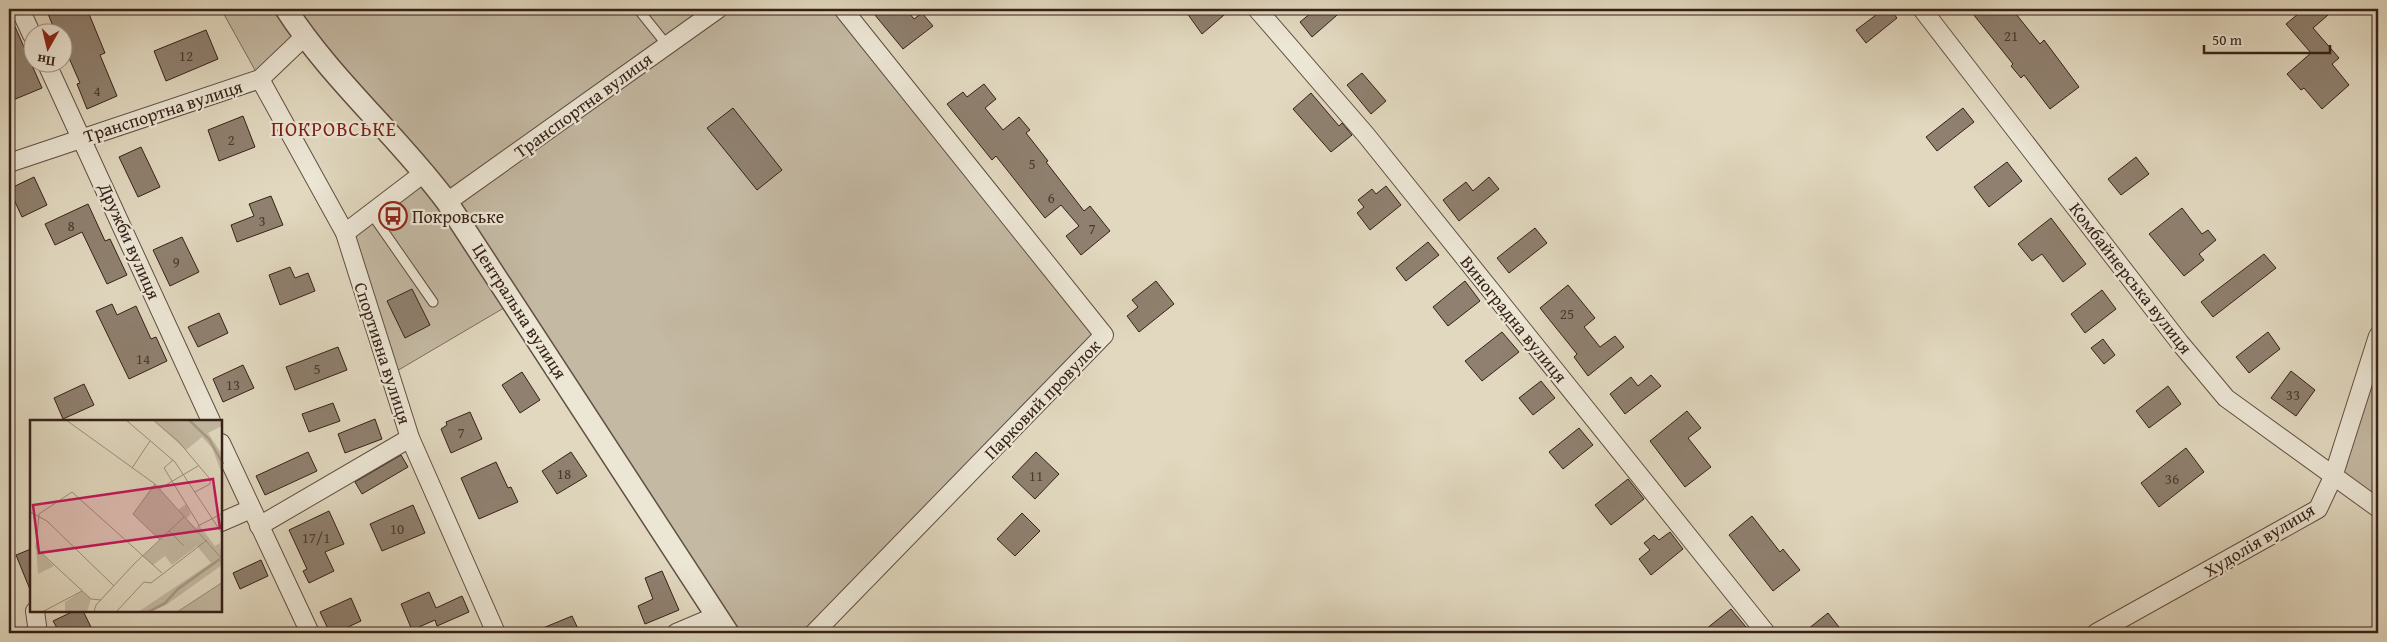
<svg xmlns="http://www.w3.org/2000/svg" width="2387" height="642" viewBox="0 0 2387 642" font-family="'Gentium Book Plus',serif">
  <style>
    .green { fill: #c4b9a3; stroke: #7d6d5e }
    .building { fill: #8f806f; stroke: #362118 }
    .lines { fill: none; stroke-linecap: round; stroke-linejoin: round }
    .service-casing { stroke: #614f42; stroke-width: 11 }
    .minor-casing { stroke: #614f42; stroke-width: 20 }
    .tertiary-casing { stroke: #614f42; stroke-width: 24 }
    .service { stroke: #ece6d5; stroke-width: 9 }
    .minor { stroke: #ece6d5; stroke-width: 18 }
    .tertiary { stroke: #ece6d5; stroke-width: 21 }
    .labels { text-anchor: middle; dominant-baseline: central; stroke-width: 4.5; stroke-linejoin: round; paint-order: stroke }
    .number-label { font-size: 15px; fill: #4c392e }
    .street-label { font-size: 18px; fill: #362118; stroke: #ece6d5 }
    .poi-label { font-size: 18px; fill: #362118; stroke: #ece6d5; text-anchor: start }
    .quarter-label { font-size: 20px; letter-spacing: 1px; fill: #7a1f14; stroke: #ece6d5 }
    .inset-river { fill: none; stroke: #a79a86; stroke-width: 2.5 }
    .inset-road { fill: none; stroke: #9d8f7c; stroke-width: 1 }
    .view { fill: #c2185b; fill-opacity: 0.15; stroke: #c2185b; stroke-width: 2.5 }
    .inset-edge { fill: none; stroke: #362118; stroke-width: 2.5 }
  </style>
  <rect width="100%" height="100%" fill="#e1d8bf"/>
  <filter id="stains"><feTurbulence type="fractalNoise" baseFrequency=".004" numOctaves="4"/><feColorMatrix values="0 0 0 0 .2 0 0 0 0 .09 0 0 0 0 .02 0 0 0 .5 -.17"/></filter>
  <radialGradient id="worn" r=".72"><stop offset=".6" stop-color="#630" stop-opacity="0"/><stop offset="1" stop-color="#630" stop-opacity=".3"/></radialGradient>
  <g class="green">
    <polygon points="221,9 843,9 1104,335 814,633 728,633 514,302 390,375 345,233 425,173 304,37 260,79"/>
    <polygon points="2378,336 2378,508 2333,477"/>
  </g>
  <g class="building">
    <polygon points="46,9 87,9 105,53 100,55 117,96 87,109 77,84 80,83 62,42 62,32 55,31"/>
    <polygon points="870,9 906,9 914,19 922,13 933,26 903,49"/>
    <polygon points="1184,9 1231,9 1202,34"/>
    <polygon points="1316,9 1344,9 1312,37 1300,22"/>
    <polygon points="1884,9 1890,9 1897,18 1866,43 1856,30"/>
    <polygon points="1969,9 2012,9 2040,44 2044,40 2079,87 2050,109 2024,75 2021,78 2011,66 2013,64"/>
    <polygon points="2304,9 2335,9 2313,28 2339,58 2332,64 2349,85 2322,109 2304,88 2301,90 2287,74 2311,53 2286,24"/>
    <polygon points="9,13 42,88 13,100 9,90"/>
    <polygon points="206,30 218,59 166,81 154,51"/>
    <polygon points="1362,73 1386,101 1371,114 1347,85"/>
    <polygon points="984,84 996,99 985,108 1003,130 1019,117 1030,130 1026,133 1048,161 1046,162 1084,211 1090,206 1110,231 1081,255 1066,236 1079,226 1061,205 1045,218 996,156 992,160 947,104 963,92 967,97"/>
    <polygon points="1311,93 1339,126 1342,123 1352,135 1331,152 1293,109"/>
    <polygon points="733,108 782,170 757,190 707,128"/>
    <polygon points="1963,108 1974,122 1937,151 1926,137"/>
    <polygon points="243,116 255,147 219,161 208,130"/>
    <polygon points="141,147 160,187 138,197 119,157"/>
    <polygon points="2136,157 2149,174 2121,195 2108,179"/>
    <polygon points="2007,162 2022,181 1989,207 1974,187"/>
    <polygon points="34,177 47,205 22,217 9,189"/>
    <polygon points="1489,177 1499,189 1459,221 1443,200 1466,182 1473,191"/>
    <polygon points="1386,186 1401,205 1370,230 1357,213 1364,207 1358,200 1372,189 1376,194"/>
    <polygon points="271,196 283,225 237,242 231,225 254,216 249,204"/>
    <polygon points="88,204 105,241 110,239 127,275 107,284 82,232 55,245 45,224"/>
    <polygon points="2182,208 2202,234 2208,230 2216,240 2199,254 2204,260 2184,276 2149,234"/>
    <polygon points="2051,218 2086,264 2063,282 2042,254 2032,261 2018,244"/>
    <polygon points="1535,228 1547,243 1509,273 1497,258"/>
    <polygon points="182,237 199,272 170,286 153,250"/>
    <polygon points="1428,242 1439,255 1406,281 1396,268"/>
    <polygon points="2264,254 2276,268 2213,317 2201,302"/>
    <polygon points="290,267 295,278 308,273 315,291 280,305 269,275"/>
    <polygon points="1156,281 1174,304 1139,332 1127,316 1138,307 1132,300"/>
    <polygon points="1465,281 1480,301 1448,326 1433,307"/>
    <polygon points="1568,285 1595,318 1584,327 1600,347 1615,336 1624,347 1588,376 1574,357 1577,354 1540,308"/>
    <polygon points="412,289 430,325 405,338 387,301"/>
    <polygon points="2102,290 2116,309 2085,333 2071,314"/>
    <polygon points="112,304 117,315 136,306 151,339 156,337 167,361 129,379 96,311"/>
    <polygon points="219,313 228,333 198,347 188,327"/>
    <polygon points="1502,332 1519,352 1482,381 1465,361"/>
    <polygon points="2268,332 2280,349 2249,373 2236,357"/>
    <polygon points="2103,339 2115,355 2104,364 2091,348"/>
    <polygon points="338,347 347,370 295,390 286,367"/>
    <polygon points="243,365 254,388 223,402 213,379"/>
    <polygon points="2291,371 2315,390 2296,416 2271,398"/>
    <polygon points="522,372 540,400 520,413 502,385"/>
    <polygon points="1651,375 1661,386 1625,414 1610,394 1631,377 1638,386"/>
    <polygon points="1541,381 1555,398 1533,415 1519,398"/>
    <polygon points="84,384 94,405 63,419 54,398"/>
    <polygon points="2168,386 2181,404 2149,428 2136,411"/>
    <polygon points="333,403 340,421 309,432 302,414"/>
    <polygon points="1687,411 1701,428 1688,438 1711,467 1685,487 1650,441"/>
    <polygon points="470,412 482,439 451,453 441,429 447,425 446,422"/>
    <polygon points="375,419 382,439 345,453 338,434"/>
    <polygon points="1579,428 1593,445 1563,469 1549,452"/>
    <polygon points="2186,448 2204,472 2159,507 2141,483"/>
    <polygon points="308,452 317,471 265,495 256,476"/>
    <polygon points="571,452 587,476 557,494 542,471"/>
    <polygon points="1036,452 1059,474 1035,499 1012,477"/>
    <polygon points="401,455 408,467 362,494 355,482"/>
    <polygon points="496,462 508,488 511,487 518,502 479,519 461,478"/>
    <polygon points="1628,479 1644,499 1611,525 1595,505"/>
    <polygon points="413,505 425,533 382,551 370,524"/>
    <polygon points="329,511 344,544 325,552 334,571 309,583 303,571 307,569 289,530"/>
    <polygon points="1022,513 1040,531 1015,556 997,539"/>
    <polygon points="1752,516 1780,552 1783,549 1800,570 1773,591 1729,535"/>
    <polygon points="1670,532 1683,549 1651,575 1639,559 1650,550 1644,543 1654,535 1659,540"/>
    <polygon points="31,549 31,592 16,555"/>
    <polygon points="261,560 268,576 240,589 233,573"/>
    <polygon points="662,571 679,610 645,624 638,606 653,599 645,578"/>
    <polygon points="429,592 436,608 462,596 469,612 437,626 435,620 412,630 401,604"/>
    <polygon points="351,598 361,621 335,633 330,633 320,612"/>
    <polygon points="1731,609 1751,633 1701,633"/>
    <polygon points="74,611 83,611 94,633 60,633 53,621"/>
    <polygon points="1828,613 1839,627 1831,633 1803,633"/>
    <polygon points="572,616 580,633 531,633"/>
  </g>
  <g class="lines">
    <defs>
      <g id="service">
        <polyline points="638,9 667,45"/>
        <polyline points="371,213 433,302"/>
      </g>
      <g id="minor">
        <polyline points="20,9 32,35"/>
        <polyline points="1257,9 1366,135 1766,633"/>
        <polyline points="1922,9 2180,343 2226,398 2378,508"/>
        <polyline points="46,62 211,421"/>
        <polyline points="260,79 345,233 410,438 496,633"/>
        <polyline points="9,163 260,79 304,37"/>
        <polyline points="447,202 718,9"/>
        <polyline points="345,233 425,172"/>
        <polyline points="221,443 310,633"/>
        <polyline points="221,522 251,509"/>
        <polyline points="259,526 410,438"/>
        <polyline points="35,611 38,633"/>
        <polyline points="676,633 716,616"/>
        <polyline points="814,633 1104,335 843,9"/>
        <polyline points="2096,633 2318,509 2333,477 2378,336"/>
      </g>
      <path id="tertiary" d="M286,9c45,70 111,126 161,193l281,431"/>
    </defs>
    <use href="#service" class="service-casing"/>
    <use href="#minor" class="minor-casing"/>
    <use href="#tertiary" class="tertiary-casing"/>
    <use href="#service" class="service"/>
    <use href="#minor" class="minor"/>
    <use href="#tertiary" class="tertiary"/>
  </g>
  <defs>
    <symbol id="bus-ring" viewBox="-11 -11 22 22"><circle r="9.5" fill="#ece6d5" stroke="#8f2418" stroke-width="1.5"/><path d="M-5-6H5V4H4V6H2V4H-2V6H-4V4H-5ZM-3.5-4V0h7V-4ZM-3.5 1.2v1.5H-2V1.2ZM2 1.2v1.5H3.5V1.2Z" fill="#8f2418"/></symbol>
  </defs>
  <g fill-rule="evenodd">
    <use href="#bus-ring" x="377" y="200" width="32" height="32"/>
  </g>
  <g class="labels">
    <g class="number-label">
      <text x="2011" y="35">21</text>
      <text x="186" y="55">12</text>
      <text x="97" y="90">4</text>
      <text x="231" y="139">2</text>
      <text x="1032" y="163">5</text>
      <text x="1051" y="197">6</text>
      <text x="262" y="220">3</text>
      <text x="71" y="225">8</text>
      <text x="1092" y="228">7</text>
      <text x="176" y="261">9</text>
      <text x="1567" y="313">25</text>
      <text x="143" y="358">14</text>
      <text x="317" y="368">5</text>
      <text x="233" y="384">13</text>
      <text x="2293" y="394">33</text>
      <text x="461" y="432">7</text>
      <text x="564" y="473">18</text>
      <text x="1036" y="475">11</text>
      <text x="2172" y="478">36</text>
      <text x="397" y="528">10</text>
      <text x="316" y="537">17/1</text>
    </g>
    <g class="street-label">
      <text transform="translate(583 105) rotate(-36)">Транспортна вулиця</text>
      <text transform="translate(163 111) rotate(-18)">Транспортна вулиця</text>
      <text transform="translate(130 241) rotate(66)">Дружби вулиця</text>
      <text transform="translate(2131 278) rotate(52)">Комбайнерська вулиця</text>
      <text transform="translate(520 311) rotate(57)">Центральна вулиця</text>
      <text transform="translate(1514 319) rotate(51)">Виноградна вулиця</text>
      <text transform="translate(383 353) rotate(72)">Спортивна вулиця</text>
      <text transform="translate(1042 399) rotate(-46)">Парковий провулок</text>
      <text transform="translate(2259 540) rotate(-31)">Худолія вулиця</text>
    </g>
    <g class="poi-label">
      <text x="412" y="216">Покровське</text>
    </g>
    <g class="quarter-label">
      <text x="334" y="128">ПОКРОВСЬКЕ</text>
    </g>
  </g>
  <g transform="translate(30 420)">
    <rect width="192" height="192" fill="#e1d8bf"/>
    <path d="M123,0h69v6l-14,7 14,21v20l-10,-26 -10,-11 -16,13zM125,64l23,26 8,-6 5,10 -5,5 10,9 3,-3 16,21 5,-3 2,22 -56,40 -15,7h-13l73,-49 -14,-17 -25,19 -7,-9 -12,9 -10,-9 17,-16 -27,-26zM6,128l18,18 -16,8zM192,162v30h-45zM52,171l9,8 -4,13h-22v-10z" fill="#c4b9a3"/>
    <path class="inset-river" d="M159,0l20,19 14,25M118,192l17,-9 13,-14 42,-30"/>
    <path class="inset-road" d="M36,0l89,64 68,76M96,0l49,42 48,73M123,0l25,21 32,38v5l-15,8M143,40l-9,8 35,57M102,48l18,-27M125,64l-22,30 27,26M129,69l39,-23M0,92l17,9 67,65M168,106l25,-13M139,111l15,15M71,180l-10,-1 -55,-51 3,-34 33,-22 90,81M12,192l40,-21M64,192l2,-7 38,-41 50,-47M86,192l28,-30 7,1 56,-43M147,192l46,-30"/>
    <path class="view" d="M183,59l7,49 -181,25 -6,-48z"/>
    <rect width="192" height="192" class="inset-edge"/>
  </g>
  <rect width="2387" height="642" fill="none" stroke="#e1d8bf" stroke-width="30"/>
  <rect x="10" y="10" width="2367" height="622" fill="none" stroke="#362118" stroke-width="2.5"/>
  <rect x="15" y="15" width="2357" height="612" fill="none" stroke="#362118"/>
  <g transform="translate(48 48) rotate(188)"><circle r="24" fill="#ece6d5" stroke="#a39789"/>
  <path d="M0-4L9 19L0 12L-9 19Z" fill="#8f2418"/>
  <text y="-8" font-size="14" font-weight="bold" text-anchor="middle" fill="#362118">Пн</text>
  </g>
  <path d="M2204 45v8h126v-8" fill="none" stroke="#362118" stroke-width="2.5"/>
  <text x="2212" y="45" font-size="15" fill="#362118" stroke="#ece6d5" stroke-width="4" paint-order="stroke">50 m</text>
  <rect width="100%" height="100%" filter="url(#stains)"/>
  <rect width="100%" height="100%" fill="url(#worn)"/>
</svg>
